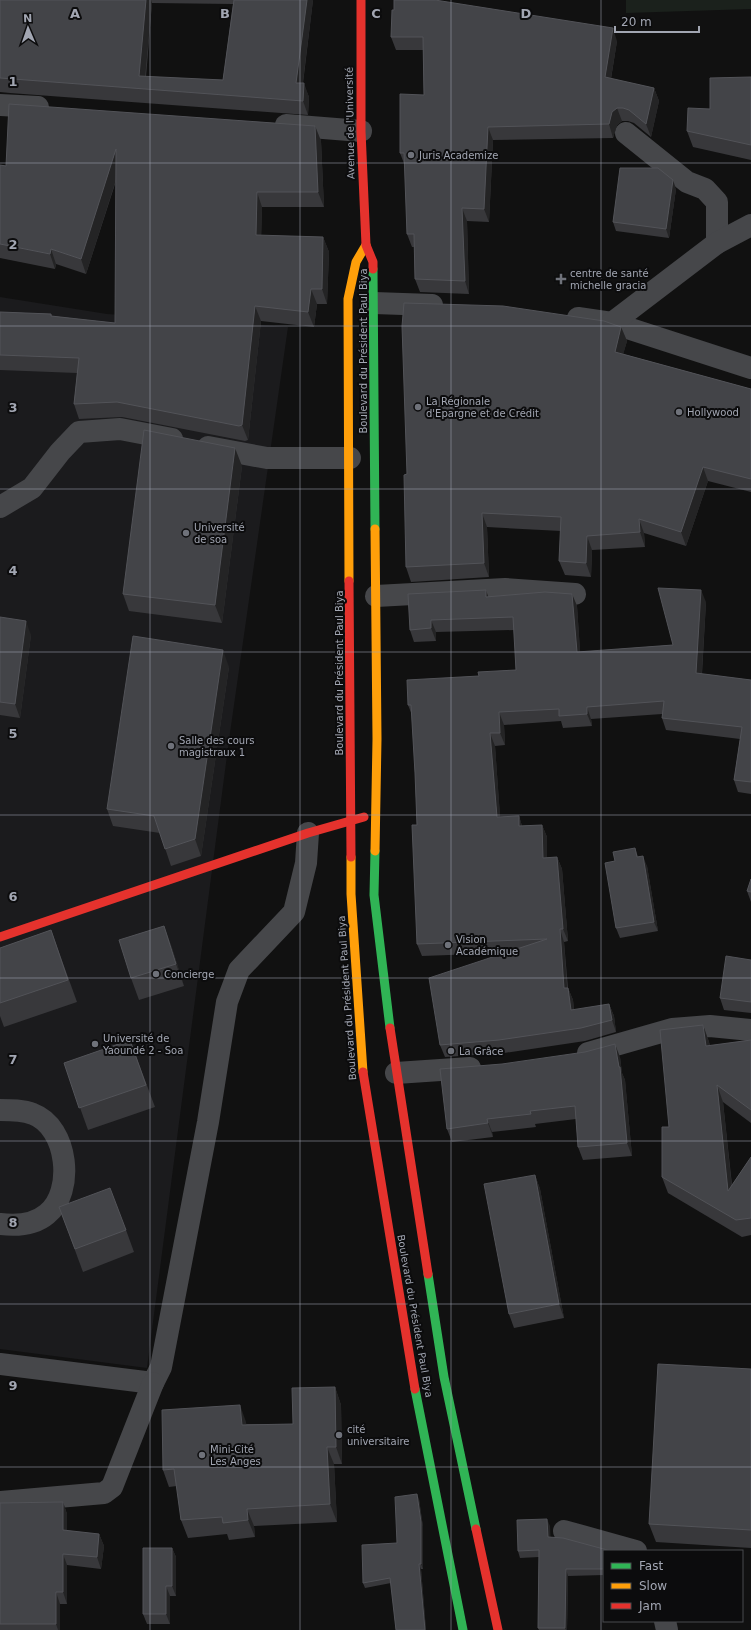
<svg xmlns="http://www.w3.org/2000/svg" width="751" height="1630" viewBox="0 0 751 1630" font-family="'DejaVu Sans',sans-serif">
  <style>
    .built { fill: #1b1b1d }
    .green { fill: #1b211c }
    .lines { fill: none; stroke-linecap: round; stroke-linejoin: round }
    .street { stroke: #46474a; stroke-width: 22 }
    .fast { stroke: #30b455; stroke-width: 9 }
    .slow { stroke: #ff9f0a; stroke-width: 9 }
    .jam { stroke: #e5322d; stroke-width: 9 }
    .wall { fill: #38383b; fill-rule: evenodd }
    .shaded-wall { fill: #242425 }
    .building { fill: #434448; stroke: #525358 }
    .grid { fill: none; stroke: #a2a6b2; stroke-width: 1; stroke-opacity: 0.55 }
    .poi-dot { fill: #6f727a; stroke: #0c0c0d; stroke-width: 1.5 }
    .labels { text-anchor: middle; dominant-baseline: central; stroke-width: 4; stroke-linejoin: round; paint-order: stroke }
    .street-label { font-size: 10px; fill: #a2a6b2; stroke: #0c0c0d }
    .poi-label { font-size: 10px; fill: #a2a6b2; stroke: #0c0c0d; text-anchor: start }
    .grid-label { font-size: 13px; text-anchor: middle; font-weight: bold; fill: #a2a6b2; stroke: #0c0c0d; stroke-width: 4; stroke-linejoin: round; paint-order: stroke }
  </style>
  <rect width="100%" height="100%" fill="#111"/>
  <polygon class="built" points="0,297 107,314 288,327 229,740 147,1368 0,1349"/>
  <polygon class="green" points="626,0 751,0 751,9 626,13"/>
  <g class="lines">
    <g class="street">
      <polyline points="0,105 38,107"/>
      <polyline points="286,125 361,131"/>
      <polyline points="626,133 687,182 705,189 717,202 717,243"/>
      <polyline points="374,303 432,305"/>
      <polyline points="578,318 612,323 751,368"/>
      <polyline points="612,323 717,243 751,225"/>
      <polyline points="208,447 267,458 350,458"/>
      <polyline points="0,507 32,488 60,452 79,432 120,429 172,439"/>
      <polyline points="376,596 505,589 575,594"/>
      <polyline points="588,1053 672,1029 710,1026 751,1030"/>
      <polyline points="396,1073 470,1068"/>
      <path d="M0,1110c11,0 23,0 33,4 35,13 42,78 14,100 -13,11 -31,12 -47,10"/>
      <polyline points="0,1364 153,1383 161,1367 208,1122 227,1002 239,970 294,912 306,863 308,833"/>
      <polyline points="0,1502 104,1493 112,1487 153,1383"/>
      <polyline points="564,1531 636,1551"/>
      <polyline points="665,1621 667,1630"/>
    </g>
    <g class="fast">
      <polyline points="373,269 375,529"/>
      <polyline points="375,851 374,895 390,1028"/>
      <polyline points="428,1274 444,1377 476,1529"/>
      <polyline points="415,1389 463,1630"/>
    </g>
    <g class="slow">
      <polyline points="349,581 348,299 356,262 366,245"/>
      <polyline points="375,851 377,739 375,529"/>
      <polyline points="351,857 351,894 363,1072"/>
    </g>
    <g class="jam">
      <polyline points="361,0 361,131 366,245 373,262 373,269"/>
      <polyline points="349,581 351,857"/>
      <polyline points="0,937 308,833 364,817"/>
      <polyline points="390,1028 428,1274"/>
      <polyline points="363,1072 415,1389"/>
      <polyline points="476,1529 498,1630"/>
    </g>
  </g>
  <g class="wall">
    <path d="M0,0h313l-10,83 6,14 -1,18 -298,-22 -10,-1zM152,3l81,1 -10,76 -77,-3z"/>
    <polygon points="394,10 617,41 611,79 654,88 659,101 651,137 634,123 628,121 622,121 617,125 613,138 493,140 489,222 467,221 469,294 420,292 415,279 414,247 412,247 407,234 405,166 400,153 424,95 423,50 396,50 391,37"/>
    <polygon points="751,77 751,160 693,147 687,131 710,109"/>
    <polygon points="315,126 321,141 324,207 262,207 261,236 323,237 329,252 327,304 317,304 314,327 261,321 248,440 245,441 122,417 79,419 74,404 77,373 0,370 0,312 51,314 52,316 115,323 116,181 86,274 56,264 55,269 0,258 0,165 6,166"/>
    <polygon points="676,189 669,238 616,231 613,222"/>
    <polygon points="621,327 627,341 623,354 751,389 751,492 708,481 686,546 644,533 645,547 592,550 591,577 565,575 559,561 561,531 487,527 489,577 411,582 406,567 407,474"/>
    <polygon points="242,466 222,623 129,611 123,594"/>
    <polygon points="486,590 488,597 572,594 577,606 580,652 673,645 706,602 702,674 751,680 751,794 738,792 734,780 740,739 666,730 662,718 662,714 591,719 592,726 563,728 561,721 504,725 505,745 495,746 500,817 519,816 522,826 542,825 547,837 547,858 557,857 562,869 568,941 564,942 568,988 573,1000 574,1010 609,1004 614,1016 616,1032 585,1041 504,1053 445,1057 440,1045 504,953 422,956 417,944 417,825 415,773 412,715 408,705 479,676 516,670 514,630 436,632 436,641 414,642 410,630"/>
    <polygon points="0,617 31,635 20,718 0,715"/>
    <polygon points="229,667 201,856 171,866 160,833 113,826 107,809"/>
    <polygon points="635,848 638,857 647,866 658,931 620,938 616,928 615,861"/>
    <polygon points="751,879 751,902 747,891"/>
    <polygon points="164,926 172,948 184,986 139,1000 131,978"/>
    <polygon points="51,930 77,1002 4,1027 0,1016 0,948"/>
    <polygon points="751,960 751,1013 724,1010 720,998"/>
    <polygon points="703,1025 709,1042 710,1046 751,1040 751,1123 723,1102 732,1185 751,1157 751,1235 742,1237 668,1193 662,1177 669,1127"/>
    <polygon points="130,1040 155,1107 88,1130 64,1063"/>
    <polygon points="620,1057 622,1073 625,1080 632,1156 583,1160 578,1147 576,1119 535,1124 536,1127 492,1132 493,1137 452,1142 447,1129"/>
    <polygon points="535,1175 540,1189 564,1318 514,1328 509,1314"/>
    <polygon points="59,1207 126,1230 134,1252 83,1272"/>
    <polygon points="751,1369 751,1548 656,1542 649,1524"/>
    <polygon points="335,1387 341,1405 342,1464 334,1464 337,1522 254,1526 255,1537 229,1540 227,1534 188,1538 181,1520 177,1486 169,1487 163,1470 246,1422 246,1424 293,1424"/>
    <polygon points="419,1499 423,1527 423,1569 421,1569 426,1630 396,1630 391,1583 365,1588 363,1583 397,1543"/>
    <polygon points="63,1502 67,1514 67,1531 99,1534 104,1546 101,1569 67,1565 67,1604 60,1604 60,1630 0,1630 0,1503"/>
    <polygon points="550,1526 550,1537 604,1551 604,1575 568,1576 567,1630 539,1630 538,1628 539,1557 520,1558 518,1551"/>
    <polygon points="172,1548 176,1557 176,1596 170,1596 170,1624 147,1624 143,1614"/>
  </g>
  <g class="shaded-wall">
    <polygon points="146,0 151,0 152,3 144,89 139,76"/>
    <polygon points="307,0 313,0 301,97 296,83"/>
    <polygon points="613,28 617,41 609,90 605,77"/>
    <polygon points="304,83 309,97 308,115 303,101"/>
    <polygon points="654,88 659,101 651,137 646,124"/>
    <polygon points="617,108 622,121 617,125 613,138 609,124 612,112"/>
    <polygon points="315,126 321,141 324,207 318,192"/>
    <polygon points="488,127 493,140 489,222 484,209"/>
    <polygon points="116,149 121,164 86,274 81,259"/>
    <polygon points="673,180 676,189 669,238 666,229"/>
    <polygon points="257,192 262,207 261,251 256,235"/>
    <polygon points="462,208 467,221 469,294 465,281"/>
    <polygon points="323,237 329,252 327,304 322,289"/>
    <polygon points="51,249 56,264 55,269 50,254"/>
    <polygon points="311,289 317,304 314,327 308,312"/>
    <polygon points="255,306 261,321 248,440 242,425"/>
    <polygon points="621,327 627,341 620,366 615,352"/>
    <polygon points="235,448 242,466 222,623 215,605"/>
    <polygon points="703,467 708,481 686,546 681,532"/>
    <polygon points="482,513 487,527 489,577 484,563"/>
    <polygon points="639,519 644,533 645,547 640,532"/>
    <polygon points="587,536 592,550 591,577 586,563"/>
    <polygon points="486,590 490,602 486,597"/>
    <polygon points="701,590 706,602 701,685 696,673"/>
    <polygon points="572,594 577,606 581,664 577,652"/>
    <polygon points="431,620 436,632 436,641 431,628"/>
    <polygon points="26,621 31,635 20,718 15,704"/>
    <polygon points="223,650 229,667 201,856 195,839"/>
    <polygon points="587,707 591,719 592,726 587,714"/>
    <polygon points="499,712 504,725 505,745 500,733"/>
    <polygon points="490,733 495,746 501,829 497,817"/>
    <polygon points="519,816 523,829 519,826"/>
    <polygon points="542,825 547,837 547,870 543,858"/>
    <polygon points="635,848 638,857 637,857"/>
    <polygon points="643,856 647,866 658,931 654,922"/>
    <polygon points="557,857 562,869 568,941 563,929"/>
    <polygon points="164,926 172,948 184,986 176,964"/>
    <polygon points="560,929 564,942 568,1001 564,988"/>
    <polygon points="568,988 573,1000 575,1023 571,1010"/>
    <polygon points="609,1004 614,1016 616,1032 612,1020"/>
    <polygon points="703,1025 709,1042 712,1063 706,1046"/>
    <polygon points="615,1044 620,1057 622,1073 625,1080 632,1156 627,1143 619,1067"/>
    <polygon points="717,1085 723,1102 734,1208 728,1191"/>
    <polygon points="487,1119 492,1132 493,1137 488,1123"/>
    <polygon points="535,1175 540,1189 564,1318 559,1304"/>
    <polygon points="335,1387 341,1405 342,1464 336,1447"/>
    <polygon points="240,1405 246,1422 249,1442 242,1425"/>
    <polygon points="327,1447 334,1464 337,1522 330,1504"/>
    <polygon points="417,1494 419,1499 423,1527 423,1569 421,1564"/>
    <polygon points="63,1502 67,1514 67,1542 63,1530"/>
    <polygon points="247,1509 254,1526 255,1537 248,1520"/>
    <polygon points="547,1519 550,1526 551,1544 548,1537"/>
    <polygon points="99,1534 104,1546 101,1569 97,1557"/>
    <polygon points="172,1548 176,1557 176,1596 172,1586"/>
    <polygon points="63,1554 67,1565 67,1604 63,1592"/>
    <polygon points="419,1564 421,1569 426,1630 425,1630"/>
    <polygon points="566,1569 568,1576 567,1630 566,1630 565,1628"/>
    <polygon points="166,1586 170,1596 170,1624 166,1614"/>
    <polygon points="56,1592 60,1604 60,1630 58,1630 56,1624"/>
  </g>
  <g class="building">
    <polygon points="0,0 146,0 139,76 223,80 234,0 307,0 296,83 304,83 303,101 0,78"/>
    <polygon points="394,0 435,0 613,28 605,77 654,88 646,124 629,110 623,108 617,108 612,112 609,124 488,127 484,209 462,208 465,281 415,279 414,234 407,234 404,153 400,153 400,94 424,95 423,37 391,37 392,10 394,10"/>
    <polygon points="751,77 751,145 687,131 688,108 710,109 710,78"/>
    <polygon points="9,104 315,126 318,192 257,192 256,235 323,237 322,289 311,289 308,312 255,306 242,425 239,426 117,402 74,404 79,358 0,355 0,312 51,314 51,316 115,323 116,149 81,259 51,249 50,254 0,244 0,165 6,166"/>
    <polygon points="620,168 658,168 673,180 666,229 613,222"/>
    <polygon points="404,303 503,306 604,321 621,327 615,352 751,389 751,479 703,467 681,532 639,519 640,532 587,536 586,563 559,561 561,517 482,513 484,563 406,567 404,475 407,474 402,326"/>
    <polygon points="144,430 235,448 215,605 123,594"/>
    <polygon points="658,588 701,590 696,673 751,680 751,782 734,780 742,727 662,718 664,701 587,707 587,714 559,716 559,709 499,712 500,733 490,733 497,817 519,816 519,826 542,825 543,858 557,857 563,929 560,929 564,988 568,988 571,1010 609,1004 612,1020 581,1028 499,1040 440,1045 429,978 547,939 417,944 412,825 417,825 415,773 411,705 408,705 407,680 479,676 478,672 516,670 513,617 431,620 431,628 410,630 408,594 486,590 486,597 545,592 572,594 577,652 673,645"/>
    <polygon points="0,617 26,621 15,704 0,702"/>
    <polygon points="133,636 223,650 195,839 165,849 154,816 107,809"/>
    <polygon points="635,848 637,857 643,856 654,922 616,928 605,863 615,861 613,852"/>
    <polygon points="751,879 751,892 747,891"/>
    <polygon points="164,926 176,964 131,978 119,940"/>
    <polygon points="51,930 68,980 0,1003 0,948"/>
    <polygon points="726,956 751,960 751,1002 720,998"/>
    <polygon points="703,1025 706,1046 751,1040 751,1110 717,1085 728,1191 751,1157 751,1218 736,1220 662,1177 662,1127 669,1127 660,1030"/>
    <polygon points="130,1040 146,1085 79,1108 64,1063"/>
    <polygon points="615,1044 619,1067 620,1067 627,1143 578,1147 575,1106 530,1111 531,1114 487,1119 488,1123 447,1129 440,1069 502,1064 585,1052"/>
    <polygon points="535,1175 559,1304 509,1314 484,1184"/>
    <polygon points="110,1188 126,1230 75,1249 59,1207"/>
    <polygon points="658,1364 751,1369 751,1530 649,1524"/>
    <polygon points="335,1387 336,1447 327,1447 330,1504 247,1509 248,1520 223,1523 222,1517 181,1520 174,1469 163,1470 162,1410 240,1405 242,1425 293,1424 292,1388"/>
    <polygon points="417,1494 421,1522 421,1564 419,1564 425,1630 396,1630 390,1578 363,1583 362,1545 397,1543 395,1497"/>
    <polygon points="63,1502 63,1530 99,1534 97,1557 63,1554 63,1592 56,1592 56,1624 0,1624 0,1503"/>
    <polygon points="547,1519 548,1537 563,1538 611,1551 604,1551 604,1569 566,1569 565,1628 538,1628 539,1550 518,1551 517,1520"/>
    <polygon points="143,1548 172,1548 172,1586 166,1586 166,1614 143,1614"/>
  </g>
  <path class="grid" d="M150,0v1630M300,0v1630M451,0v1630M601,0v1630M0,163h751M0,326h751M0,489h751M0,652h751M0,815h751M0,978h751M0,1141h751M0,1304h751M0,1467h751"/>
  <g class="poi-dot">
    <circle cx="411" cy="155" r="4"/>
    <path d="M559 273h4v4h4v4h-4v4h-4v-4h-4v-4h4z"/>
    <circle cx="418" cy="407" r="4"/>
    <circle cx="679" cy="412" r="4"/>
    <circle cx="186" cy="533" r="4"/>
    <circle cx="171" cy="746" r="4"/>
    <circle cx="448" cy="945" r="4"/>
    <circle cx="156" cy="974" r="4"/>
    <circle cx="95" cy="1044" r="4"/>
    <circle cx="451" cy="1051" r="4"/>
    <circle cx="339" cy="1435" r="4"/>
    <circle cx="202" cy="1455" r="4"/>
  </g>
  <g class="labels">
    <g class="street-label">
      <text transform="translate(350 123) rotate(-91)">Avenue de l'Université</text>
      <text transform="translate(363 351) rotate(-90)">Boulevard du Président Paul Biya</text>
      <text transform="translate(339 673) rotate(-90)">Boulevard du Président Paul Biya</text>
      <text transform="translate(347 998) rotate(-94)">Boulevard du Président Paul Biya</text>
      <text transform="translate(415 1316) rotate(80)">Boulevard du Président Paul Biya</text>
    </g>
    <g class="poi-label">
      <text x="419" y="155">Juris Academize</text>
      <text x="570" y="273">centre de santé<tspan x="570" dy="12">michelle gracia</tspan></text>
      <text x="426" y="401">La Régionale<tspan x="426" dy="12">d'Epargne et de Crédit</tspan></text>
      <text x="687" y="412">Hollywood</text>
      <text x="194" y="527">Université<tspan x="194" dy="12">de soa</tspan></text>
      <text x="179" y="740">Salle des cours<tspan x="179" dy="12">magistraux 1</tspan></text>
      <text x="456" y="939">Vision<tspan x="456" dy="12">Académique</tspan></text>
      <text x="164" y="974">Concierge</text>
      <text x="103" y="1038">Université de<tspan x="103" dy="12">Yaoundé 2 - Soa</tspan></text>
      <text x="459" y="1051">La Grâce</text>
      <text x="347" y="1429">cité<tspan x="347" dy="12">universitaire</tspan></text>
      <text x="210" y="1449">Mini-Cité<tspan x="210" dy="12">Les Anges</tspan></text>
    </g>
  </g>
  <g class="grid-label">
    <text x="75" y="18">A</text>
    <text x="225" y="18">B</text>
    <text x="376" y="18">C</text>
    <text x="526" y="18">D</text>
    <text x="13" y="86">1</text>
    <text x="13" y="249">2</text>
    <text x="13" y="412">3</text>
    <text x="13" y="575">4</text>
    <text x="13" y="738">5</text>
    <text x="13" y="901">6</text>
    <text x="13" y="1064">7</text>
    <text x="13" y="1227">8</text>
    <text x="13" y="1390">9</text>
  </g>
  <rect x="603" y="1550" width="140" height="72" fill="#0c0c0d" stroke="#484a4f"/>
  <rect x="611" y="1563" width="20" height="6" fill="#30b455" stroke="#484a4f"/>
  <text x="639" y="1570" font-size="12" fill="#a2a6b2">Fast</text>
  <rect x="611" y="1583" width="20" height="6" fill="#ff9f0a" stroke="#484a4f"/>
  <text x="639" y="1590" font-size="12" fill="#a2a6b2">Slow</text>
  <rect x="611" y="1603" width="20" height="6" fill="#e5322d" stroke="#484a4f"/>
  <text x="639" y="1610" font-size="12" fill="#a2a6b2">Jam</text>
  <g transform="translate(28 28) rotate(358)" stroke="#0c0c0d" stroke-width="3" paint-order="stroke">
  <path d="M0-3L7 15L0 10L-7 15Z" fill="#a2a6b2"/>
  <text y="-6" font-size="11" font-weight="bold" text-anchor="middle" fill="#a2a6b2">N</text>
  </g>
  <path d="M615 26v6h84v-6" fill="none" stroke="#a2a6b2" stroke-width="2"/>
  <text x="621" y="26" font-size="12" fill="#a2a6b2" stroke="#0c0c0d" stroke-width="3" paint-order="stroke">20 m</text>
</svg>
